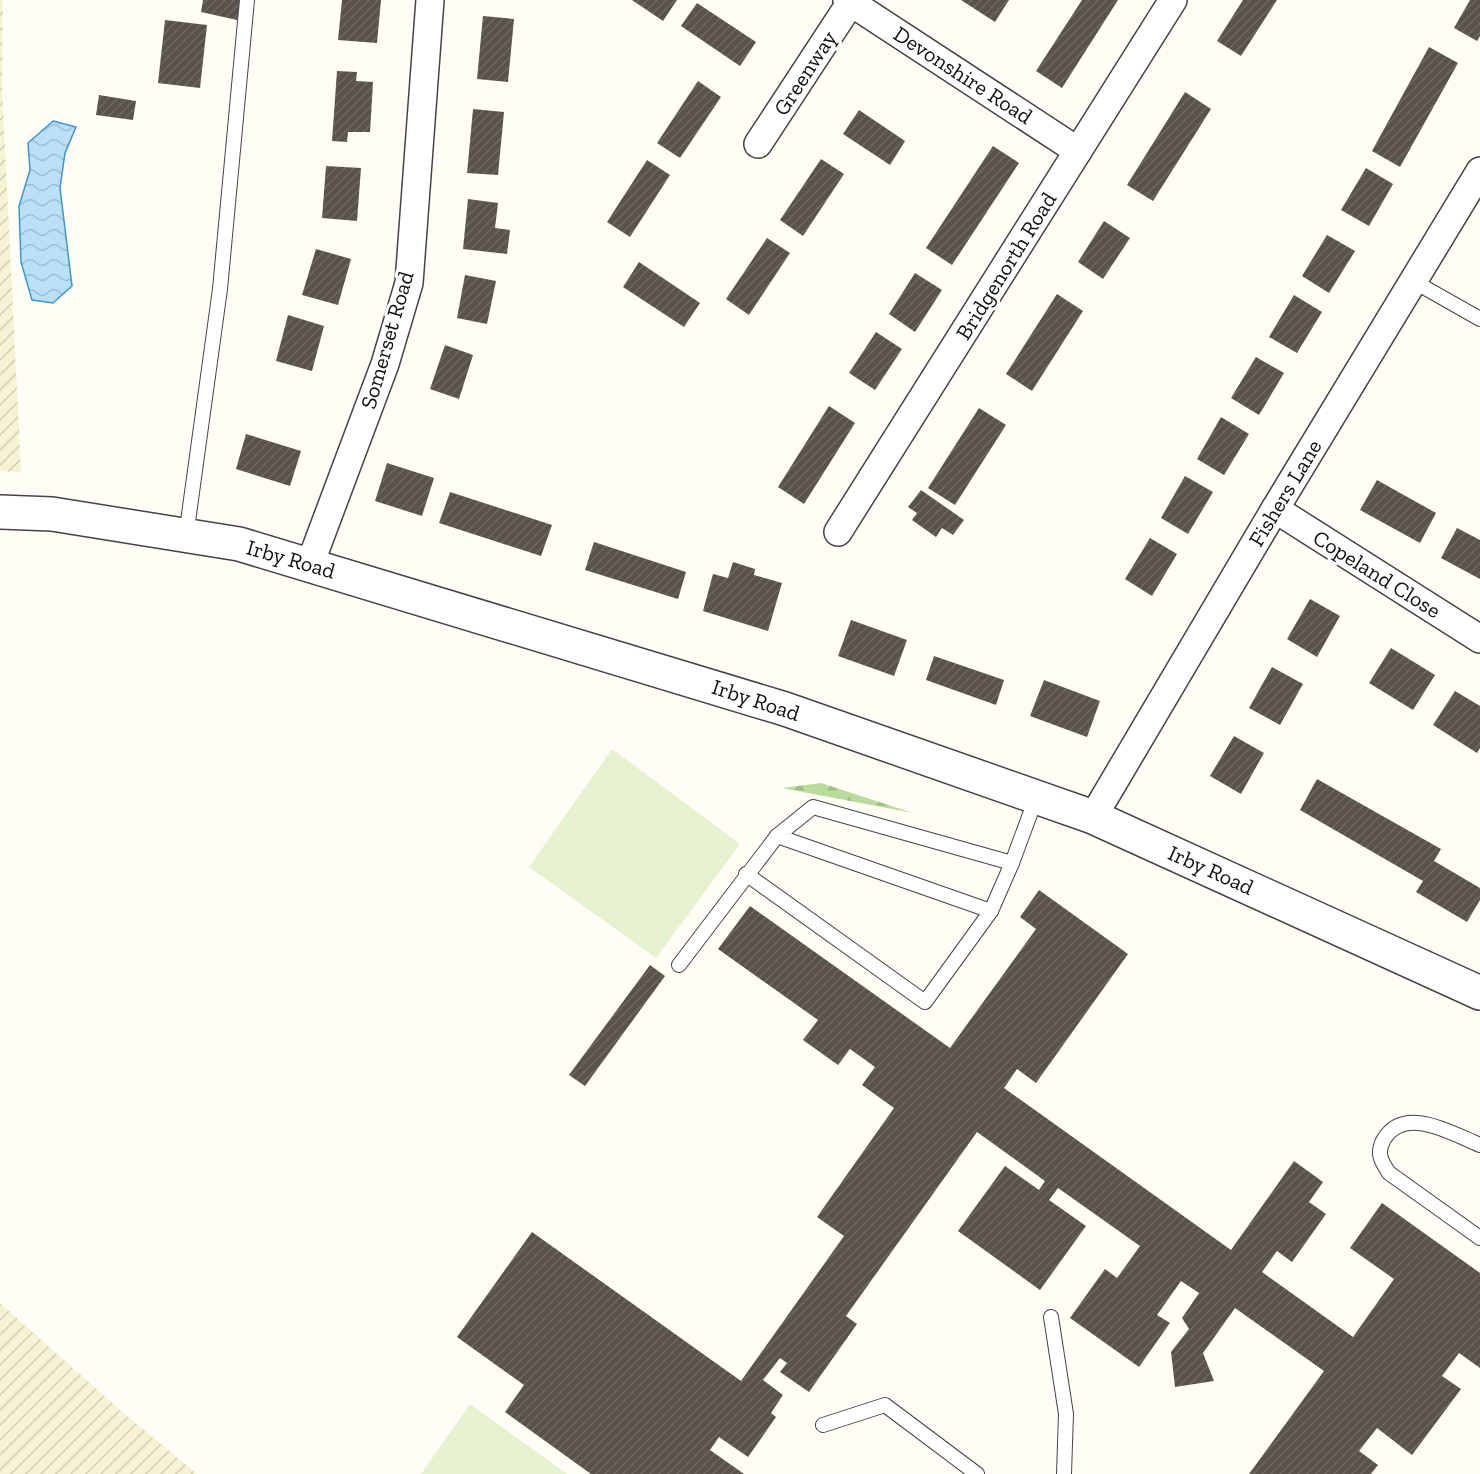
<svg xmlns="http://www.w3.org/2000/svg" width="1480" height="1474" viewBox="0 0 1480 1474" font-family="'Zilla Slab',serif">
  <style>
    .farmland { fill: url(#farmland-furrows) }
    .forest { fill: url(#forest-firs) }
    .pitch { fill: #e6f2cf }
    .water { fill: url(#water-waves); stroke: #3f96cf; stroke-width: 1.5 }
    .building { fill: url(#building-hatch) }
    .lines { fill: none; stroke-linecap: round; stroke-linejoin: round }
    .service-casing { stroke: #444; stroke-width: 16 }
    .minor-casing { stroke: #444; stroke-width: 30 }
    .tertiary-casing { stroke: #444; stroke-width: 36 }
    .service { stroke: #fff; stroke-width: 14 }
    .minor { stroke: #fff; stroke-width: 27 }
    .tertiary { stroke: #fff; stroke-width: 33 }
    .labels { text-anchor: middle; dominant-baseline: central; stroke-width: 6; stroke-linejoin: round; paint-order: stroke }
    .street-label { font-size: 22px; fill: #111; stroke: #fff }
  </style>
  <defs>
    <pattern id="farmland-furrows" width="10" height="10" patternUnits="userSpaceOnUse" patternTransform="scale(1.5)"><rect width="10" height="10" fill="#f6f3d4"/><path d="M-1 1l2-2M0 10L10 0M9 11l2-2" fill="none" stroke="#d2cfb5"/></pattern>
    <pattern id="forest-firs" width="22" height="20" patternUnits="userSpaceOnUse" patternTransform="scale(1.5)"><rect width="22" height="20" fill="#b9dc9c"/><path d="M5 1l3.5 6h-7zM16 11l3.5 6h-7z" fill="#9ebc85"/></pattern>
    <pattern id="water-waves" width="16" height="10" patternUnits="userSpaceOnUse" patternTransform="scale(1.5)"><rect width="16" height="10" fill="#b9e0f7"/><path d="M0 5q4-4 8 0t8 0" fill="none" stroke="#9ebfd3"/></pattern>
    <pattern id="building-hatch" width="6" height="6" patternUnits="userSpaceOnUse" patternTransform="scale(1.5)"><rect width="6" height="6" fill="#5a524d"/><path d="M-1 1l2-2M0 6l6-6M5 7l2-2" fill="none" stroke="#6d6662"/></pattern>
  </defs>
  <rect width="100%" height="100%" fill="#fffdf5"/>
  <g class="farmland">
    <polygon points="0,0 3,0 2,88 21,472 0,471"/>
    <polygon points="0,1303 120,1410 197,1474 0,1474"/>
  </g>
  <polygon class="forest" points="821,783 913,813 782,788"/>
  <g class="pitch">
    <polygon points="612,749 740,844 656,958 529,867"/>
    <polygon points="470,1404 567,1474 421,1474"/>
  </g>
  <polygon class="water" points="53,121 76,127 65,153 60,188 72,286 53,303 32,300 21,262 19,206 30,170 28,143"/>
  <g class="building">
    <polygon points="203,0 241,0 237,20 201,12"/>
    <polygon points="342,0 381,0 377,43 338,40"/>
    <polygon points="632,0 677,0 663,21"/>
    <polygon points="961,0 1009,0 995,22"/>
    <polygon points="1082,0 1118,0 1062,88 1036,71"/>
    <polygon points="1243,0 1277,0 1241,56 1217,41"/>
    <polygon points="1470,0 1480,0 1480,36 1477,41 1454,28"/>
    <polygon points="697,3 756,42 740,66 681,26"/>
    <polygon points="483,16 514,19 508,82 477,79"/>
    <polygon points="165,20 207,25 200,88 158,83"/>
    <polygon points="1429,47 1458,63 1400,167 1372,151"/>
    <polygon points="337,71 357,72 356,81 373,82 370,132 348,132 347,142 332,141"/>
    <polygon points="698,81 721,97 680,158 657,143"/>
    <polygon points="1185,92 1211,109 1153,201 1127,185"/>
    <polygon points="99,95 136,101 133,120 96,115"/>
    <polygon points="473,109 504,112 498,175 467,173"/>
    <polygon points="859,110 905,141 890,165 843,134"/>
    <polygon points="993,146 1019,163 952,265 926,248"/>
    <polygon points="821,159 844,174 803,236 780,220"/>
    <polygon points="647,160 670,175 630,237 607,222"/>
    <polygon points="326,166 361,168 357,221 322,218"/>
    <polygon points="1366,168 1393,184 1369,226 1341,210"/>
    <polygon points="468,199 498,203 495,228 510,230 507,254 463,249"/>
    <polygon points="1104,221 1130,238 1103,279 1078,262"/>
    <polygon points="1327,235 1355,251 1329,293 1302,276"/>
    <polygon points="767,238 790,253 749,315 726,299"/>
    <polygon points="316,249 351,259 338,305 302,295"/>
    <polygon points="639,262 700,303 684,327 623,287"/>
    <polygon points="915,273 942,290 915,332 889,314"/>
    <polygon points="465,275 496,281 487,324 457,318"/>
    <polygon points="1057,294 1083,311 1032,391 1006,374"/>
    <polygon points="1294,295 1322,312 1297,353 1269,337"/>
    <polygon points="288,315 324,326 312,371 276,361"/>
    <polygon points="876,332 902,349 875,390 849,373"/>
    <polygon points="445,345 473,355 459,399 430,389"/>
    <polygon points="1256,357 1284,373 1259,415 1231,398"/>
    <polygon points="829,406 855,423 804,504 778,487"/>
    <polygon points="979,408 1006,425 955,505 928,488"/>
    <polygon points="1221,417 1249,434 1224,475 1197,459"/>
    <polygon points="246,434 301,451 290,486 236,469"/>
    <polygon points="387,463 434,478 422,516 375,501"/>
    <polygon points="1185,476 1213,492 1188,534 1161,518"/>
    <polygon points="1377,480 1436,513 1420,543 1360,510"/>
    <polygon points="921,490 964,520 953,535 942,528 936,537 912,520 917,513 908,507"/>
    <polygon points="450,492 552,525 541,556 439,523"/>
    <polygon points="1457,528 1480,540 1480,579 1441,558"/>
    <polygon points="1150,538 1177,554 1152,596 1125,579"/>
    <polygon points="594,542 686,572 678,599 585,570"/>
    <polygon points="733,562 755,569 754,575 782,583 768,631 703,611 713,574 728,578"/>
    <polygon points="1310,599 1340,616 1317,657 1287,639"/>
    <polygon points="851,620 907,640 894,676 838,656"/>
    <polygon points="1391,648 1435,675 1413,710 1369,683"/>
    <polygon points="934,656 1004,680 996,705 926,680"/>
    <polygon points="1272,667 1303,684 1280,725 1249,708"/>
    <polygon points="1044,680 1100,701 1087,737 1030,716"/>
    <polygon points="1455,691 1480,706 1480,748 1477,753 1433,725"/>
    <polygon points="1234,736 1264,753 1241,794 1210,776"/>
    <polygon points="1317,779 1441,849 1434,861 1480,888 1480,900 1467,922 1416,892 1423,881 1300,810"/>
    <polygon points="1039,890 1128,954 1036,1083 1017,1069 1004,1088 1231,1250 1294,1161 1323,1182 1309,1202 1326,1214 1292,1262 1277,1251 1262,1272 1353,1337 1394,1279 1350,1248 1382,1203 1480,1273 1480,1368 1459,1353 1442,1376 1461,1389 1412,1455 1377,1428 1359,1451 1378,1465 1371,1474 1249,1474 1324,1371 1235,1308 1203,1353 1214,1381 1175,1387 1171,1352 1189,1329 1182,1318 1199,1293 1181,1281 1157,1315 1170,1323 1139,1367 1070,1318 1105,1269 1117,1278 1140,1246 1058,1188 1049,1200 1086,1226 1040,1290 958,1231 1005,1166 1039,1190 1045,1181 977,1132 846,1316 857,1324 809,1392 780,1372 787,1363 780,1358 763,1380 783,1395 771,1413 776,1417 748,1457 719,1437 710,1450 744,1474 591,1474 505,1412 524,1385 457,1337 532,1232 741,1381 844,1236 817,1217 894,1108 862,1085 875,1067 850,1049 838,1065 803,1040 818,1020 718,949 750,906 950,1048 1036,929 1020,917"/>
    <polygon points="650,965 665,976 585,1086 569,1075"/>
  </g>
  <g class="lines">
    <defs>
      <g id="service">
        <polyline points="1413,281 1480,319"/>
        <polyline points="186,536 220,289 247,0"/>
        <polyline points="777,836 991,911"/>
        <polyline points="746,874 925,1002 991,911 1012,863"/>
        <polyline points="679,965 777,836 813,807 1012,863 1036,798"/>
        <path d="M1480,1145c-29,-12 -75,-40 -96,-6 -8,14 -3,22 5,34l91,65"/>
        <polyline points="1051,1317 1066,1414 1064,1474"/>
        <polyline points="823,1425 885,1405 977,1474"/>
      </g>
      <g id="minor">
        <polyline points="847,0 1078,151"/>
        <polyline points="758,144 851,2"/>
        <polyline points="1275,509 1480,639"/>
        <polyline points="838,532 1173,0"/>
        <polyline points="310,564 385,364 409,283 430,0"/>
        <polyline points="1093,817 1275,509 1480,171"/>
      </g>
      <polyline id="tertiary" points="0,512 52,514 239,544 785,709 1093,817 1480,993"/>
    </defs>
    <use href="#service" class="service-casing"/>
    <use href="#minor" class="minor-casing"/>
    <use href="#tertiary" class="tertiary-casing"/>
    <use href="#service" class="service"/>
    <use href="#minor" class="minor"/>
    <use href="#tertiary" class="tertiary"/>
  </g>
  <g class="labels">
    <g class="street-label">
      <text transform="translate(805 73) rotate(-57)">Greenway</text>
      <text transform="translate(963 75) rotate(33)">Devonshire Road</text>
      <text transform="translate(1006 266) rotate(-58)">Bridgenorth Road</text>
      <text transform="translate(387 340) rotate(-74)">Somerset Road</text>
      <text transform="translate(1285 493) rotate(-59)">Fishers Lane</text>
      <text transform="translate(291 559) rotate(16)">Irby Road</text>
      <text transform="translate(1377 574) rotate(32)">Copeland Close</text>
      <text transform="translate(756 700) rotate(18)">Irby Road</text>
      <text transform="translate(1211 870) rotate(24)">Irby Road</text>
    </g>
  </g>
</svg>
